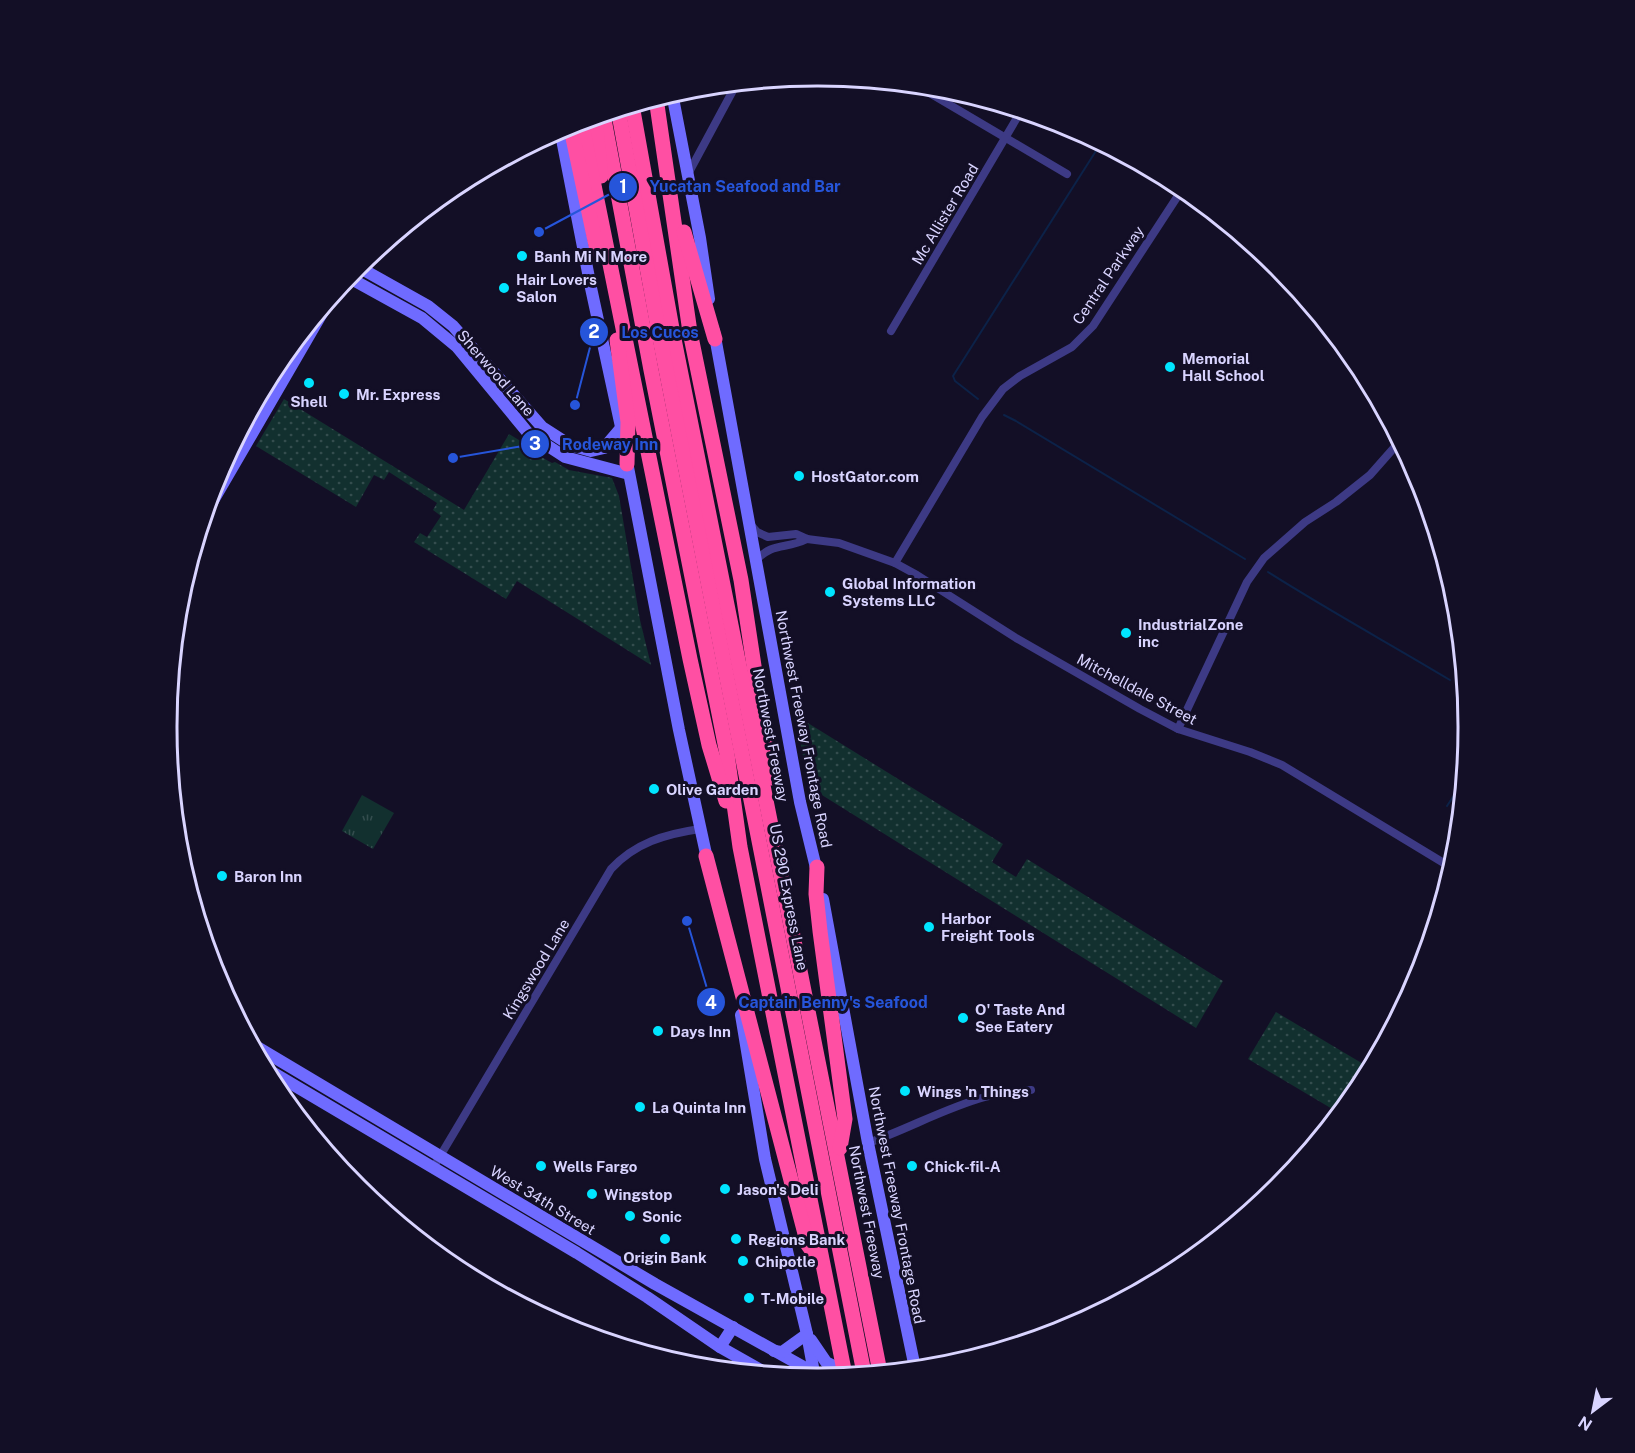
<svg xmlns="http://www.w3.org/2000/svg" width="1635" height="1453" viewBox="0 0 1635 1453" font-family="'Public Sans',sans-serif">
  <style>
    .grass { fill: url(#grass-dots) }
    .park { fill: url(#park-tufts) }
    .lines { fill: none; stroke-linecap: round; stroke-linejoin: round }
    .stream { stroke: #0c2248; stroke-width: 2 }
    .street { stroke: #3d3a85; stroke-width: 8 }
    .secondary { stroke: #6f6bff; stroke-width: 12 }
    .highway { stroke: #ff4fa3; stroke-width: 15 }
    .poi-dot { fill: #00e5ff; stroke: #130f26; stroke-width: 2 }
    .labels { text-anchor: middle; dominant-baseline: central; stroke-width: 6; stroke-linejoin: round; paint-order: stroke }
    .street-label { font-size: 15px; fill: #d9d4ff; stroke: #130f26 }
    .poi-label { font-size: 15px; font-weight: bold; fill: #d9d4ff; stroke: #130f26; text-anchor: start }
    .rim { fill: none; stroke: #d9d4ff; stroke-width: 3 }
    .leader { fill: none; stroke: #2655da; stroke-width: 2 }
    .callout-dot { fill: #2655da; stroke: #130f26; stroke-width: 2 }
    .mark-label { font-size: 18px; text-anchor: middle; font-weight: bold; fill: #fff }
    .callout-label { font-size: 16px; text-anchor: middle; font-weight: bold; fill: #2655da; stroke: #130f26; stroke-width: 6; stroke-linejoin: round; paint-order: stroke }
  </style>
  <defs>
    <pattern id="grass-dots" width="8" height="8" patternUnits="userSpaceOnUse" patternTransform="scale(1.5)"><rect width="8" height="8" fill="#12302f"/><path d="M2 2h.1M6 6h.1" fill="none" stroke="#344d4e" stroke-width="1.8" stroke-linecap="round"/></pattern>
    <pattern id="park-tufts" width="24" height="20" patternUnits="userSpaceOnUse" patternTransform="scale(1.5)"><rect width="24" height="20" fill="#12302f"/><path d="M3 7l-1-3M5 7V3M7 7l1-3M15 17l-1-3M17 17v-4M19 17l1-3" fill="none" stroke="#344d4e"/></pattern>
  </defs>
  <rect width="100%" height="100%" fill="#130f26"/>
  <g class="grass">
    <polygon points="284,399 464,510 509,434 537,451 536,454 552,463 555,462 569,470 612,478 619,496 640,620 651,665 517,581 506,599 414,542 420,533 427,537 441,516 433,510 437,503 389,472 384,480 374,475 356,507 256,446"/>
    <polygon points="795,715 1003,844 992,862 1016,877 1027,859 1223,981 1196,1028 809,787"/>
    <polygon points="1276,1012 1370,1068 1359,1089 1339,1113 1248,1059"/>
  </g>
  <polygon class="park" points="362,795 394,813 373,849 342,831"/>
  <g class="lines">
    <g class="stream">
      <polyline points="978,399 955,381 953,376 1101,143"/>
      <polyline points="1004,415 1016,421 1245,559"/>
      <path d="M1268,572c60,38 122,72 182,108"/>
      <polyline points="1447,806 1464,780"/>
    </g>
    <g class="street">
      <polyline points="916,85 1067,174"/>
      <polyline points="688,174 737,83"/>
      <polyline points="891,331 1021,111"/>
      <polyline points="750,524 757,532 768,537 796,534 807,539 839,543 895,563 917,575 1016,638 1140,709 1178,729 1250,752 1282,765 1452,868"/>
      <path d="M755,561c19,-20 30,-11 52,-22"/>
      <polyline points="895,563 982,417 1003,389 1020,376 1072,347 1093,326 1183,188"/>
      <polyline points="1178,729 1247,582 1264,558 1305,522 1336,502 1370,475 1400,441"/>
      <path d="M868,1143c40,-14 77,-35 117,-46 15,-4 31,-5 46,-7"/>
      <path d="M433,1168l178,-299c24,-26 54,-35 89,-40"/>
    </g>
    <g class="secondary">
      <polyline points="672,93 700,238 709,299"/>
      <polyline points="560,129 591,288 623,436"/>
      <polyline points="355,269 362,269 428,306 453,326 542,427 570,445 591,451 604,448 622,427"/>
      <polyline points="351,273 355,281 422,318 457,347 528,433 565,457 629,474"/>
      <polyline points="714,331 800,802 818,876"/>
      <polyline points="626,457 679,730 708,863"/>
      <polyline points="203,518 332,296"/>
      <polyline points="823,899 868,1143 915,1368"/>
      <polyline points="741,1015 765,1159 807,1334 815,1378"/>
      <polyline points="252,1044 655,1284 818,1375"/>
      <polyline points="265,1068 577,1253 647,1297 720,1347 766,1373"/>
      <polyline points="811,1340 826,1362 848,1373"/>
      <polyline points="720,1347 733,1327"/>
      <polyline points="774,1351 782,1352 807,1334"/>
    </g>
    <g class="highway">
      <polyline points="656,98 690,332 741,580 771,778"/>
      <polyline points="632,105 673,334 880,1372"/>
      <polyline points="618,109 661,344 864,1373"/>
      <polyline points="603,114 651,370 727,754 740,847 845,1375"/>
      <polyline points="595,119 601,176"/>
      <polyline points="581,121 690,659 709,745 726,801"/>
      <polyline points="570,124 597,250"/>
      <polyline points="684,232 715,339"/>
      <polyline points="617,340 628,422 627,464"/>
      <polyline points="706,856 808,1245 820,1262"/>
      <polyline points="817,867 816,894 820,931 845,1119 840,1148"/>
    </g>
  </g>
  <g class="poi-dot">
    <circle cx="522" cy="256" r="6"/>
    <circle cx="504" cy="288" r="6"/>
    <circle cx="1170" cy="367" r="6"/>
    <circle cx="309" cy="383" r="6"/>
    <circle cx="344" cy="394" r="6"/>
    <circle cx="799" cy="476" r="6"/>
    <circle cx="830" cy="592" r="6"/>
    <circle cx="1126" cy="633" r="6"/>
    <circle cx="654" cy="789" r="6"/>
    <circle cx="222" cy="876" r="6"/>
    <circle cx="929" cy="927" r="6"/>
    <circle cx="963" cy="1018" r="6"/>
    <circle cx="658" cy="1031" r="6"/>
    <circle cx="905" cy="1091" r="6"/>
    <circle cx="640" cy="1107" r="6"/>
    <circle cx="541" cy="1166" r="6"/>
    <circle cx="912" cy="1166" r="6"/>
    <circle cx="725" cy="1189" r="6"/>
    <circle cx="592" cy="1194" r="6"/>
    <circle cx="630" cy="1216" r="6"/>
    <circle cx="665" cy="1239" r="6"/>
    <circle cx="736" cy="1239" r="6"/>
    <circle cx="743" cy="1261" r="6"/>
    <circle cx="749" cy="1298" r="6"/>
  </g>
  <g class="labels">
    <g class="street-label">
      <text transform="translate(945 214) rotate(-59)">Mc Allister Road</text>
      <text transform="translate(1108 275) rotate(-56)">Central Parkway</text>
      <text transform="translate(496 373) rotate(49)">Sherwood Lane</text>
      <text transform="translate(1137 689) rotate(28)">Mitchelldale Street</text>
      <text transform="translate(804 729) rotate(79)">Northwest Freeway Frontage Road</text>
      <text transform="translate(771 735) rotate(79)">Northwest Freeway</text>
      <text transform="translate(789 897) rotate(79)">US 290 Express Lane</text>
      <text transform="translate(536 969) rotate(-59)">Kingswood Lane</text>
      <text transform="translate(543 1200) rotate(31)">West 34th Street</text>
      <text transform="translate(897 1205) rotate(79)">Northwest Freeway Frontage Road</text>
      <text transform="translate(867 1212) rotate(79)">Northwest Freeway</text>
    </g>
    <g class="poi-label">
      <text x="534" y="256">Banh Mi N More</text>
      <text x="516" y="279">Hair Lovers<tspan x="516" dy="17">Salon</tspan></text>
      <text x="1182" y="358">Memorial<tspan x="1182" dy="17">Hall School</tspan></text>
      <text x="356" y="394">Mr. Express</text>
      <text x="309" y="401" text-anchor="middle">Shell</text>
      <text x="811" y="476">HostGator.com</text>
      <text x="842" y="583">Global Information<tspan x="842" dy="17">Systems LLC</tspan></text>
      <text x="1138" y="624">IndustrialZone<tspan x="1138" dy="17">inc</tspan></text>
      <text x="666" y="789">Olive Garden</text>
      <text x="234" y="876">Baron Inn</text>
      <text x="941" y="918">Harbor<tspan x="941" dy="17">Freight Tools</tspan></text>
      <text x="975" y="1009">O' Taste And<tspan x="975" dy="17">See Eatery</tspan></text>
      <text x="670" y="1031">Days Inn</text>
      <text x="917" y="1091">Wings 'n Things</text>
      <text x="652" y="1107">La Quinta Inn</text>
      <text x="553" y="1166">Wells Fargo</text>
      <text x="924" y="1166">Chick-fil-A</text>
      <text x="737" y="1189">Jason's Deli</text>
      <text x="604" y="1194">Wingstop</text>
      <text x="642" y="1216">Sonic</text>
      <text x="748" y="1239">Regions Bank</text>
      <text x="665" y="1257" text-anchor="middle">Origin Bank</text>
      <text x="755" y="1261">Chipotle</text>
      <text x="761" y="1298">T-Mobile</text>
    </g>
  </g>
  <path d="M0 0H1635V1453H0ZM817 86H818A640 640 0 0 1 1458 726V728A640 640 0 0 1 818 1368H817A640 640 0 0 1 177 728V726A640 640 0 0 1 817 86Z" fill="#130f26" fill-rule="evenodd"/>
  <path class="rim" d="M817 86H818A640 640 0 0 1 1458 726V728A640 640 0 0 1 818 1368H817A640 640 0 0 1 177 728V726A640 640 0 0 1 817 86Z"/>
  <path class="leader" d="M539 232L623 187M575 405L594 332M453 458L535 444M687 921L711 1002"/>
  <g class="callout-dot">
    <circle cx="539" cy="232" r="6"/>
    <circle cx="575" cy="405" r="6"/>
    <circle cx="453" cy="458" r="6"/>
    <circle cx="687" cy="921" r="6"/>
    <circle cx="623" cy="187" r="15"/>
    <circle cx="594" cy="332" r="15"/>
    <circle cx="535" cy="444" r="15"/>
    <circle cx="711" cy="1002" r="15"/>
  </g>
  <g class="mark-label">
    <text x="623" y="193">1</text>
    <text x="594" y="338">2</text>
    <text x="535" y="450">3</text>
    <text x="711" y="1009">4</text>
  </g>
  <g class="callout-label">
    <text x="745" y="192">Yucatan Seafood and Bar</text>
    <text x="660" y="338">Los Cucos</text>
    <text x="610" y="450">Rodeway Inn</text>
    <text x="833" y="1008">Captain Benny's Seafood</text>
  </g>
  <g transform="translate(1593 1411) rotate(212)" stroke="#130f26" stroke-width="4.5" paint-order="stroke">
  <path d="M0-4.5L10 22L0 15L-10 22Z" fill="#d9d4ff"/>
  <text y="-9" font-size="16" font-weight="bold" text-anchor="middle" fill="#d9d4ff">N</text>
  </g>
</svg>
